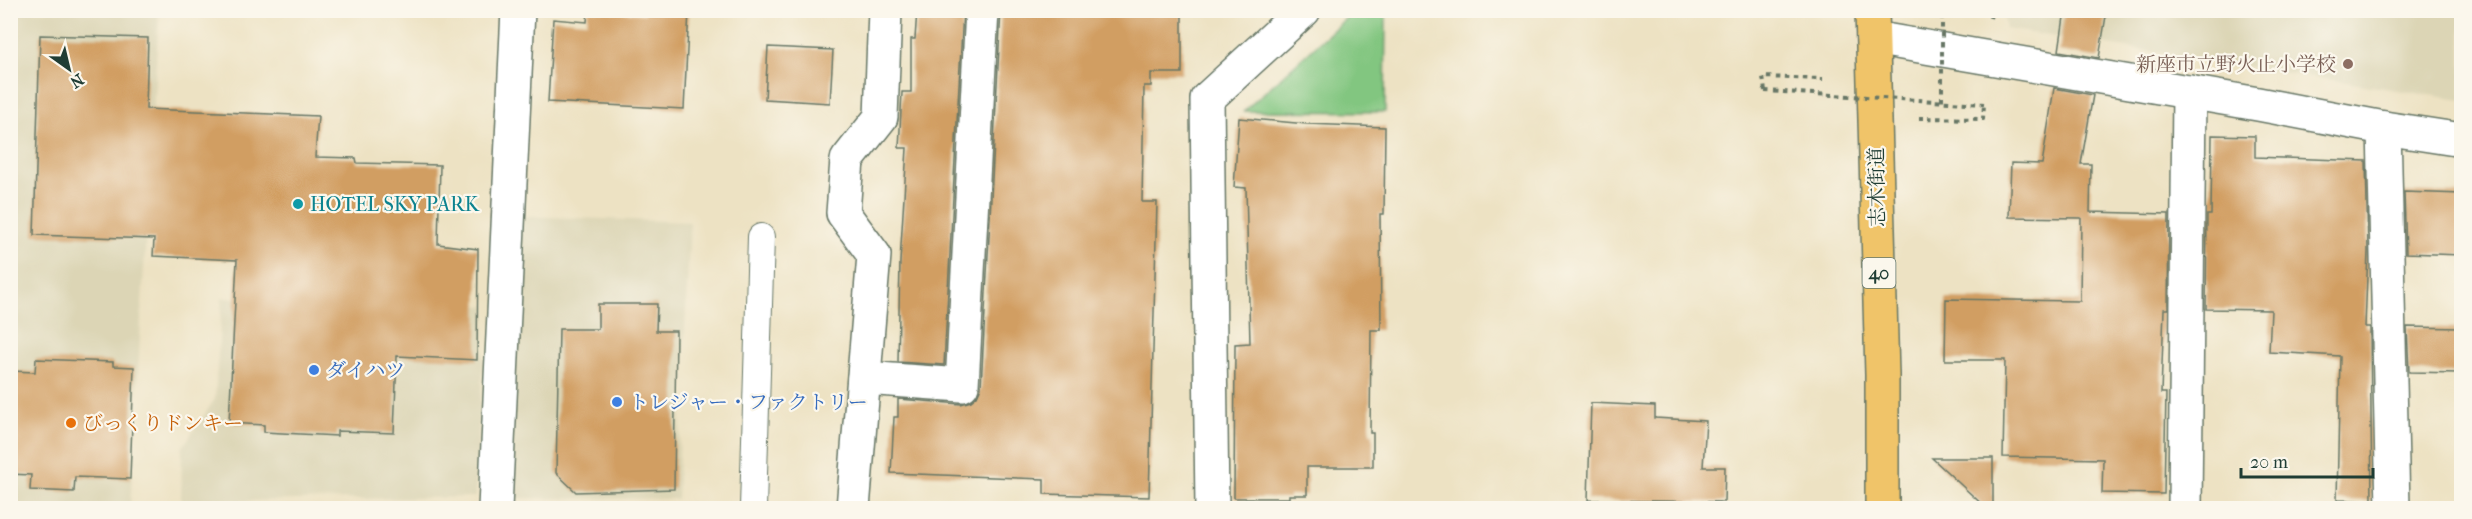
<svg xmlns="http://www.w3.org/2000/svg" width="2472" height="519" viewBox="0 0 2472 519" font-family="'IM FELL French Canon','Noto Serif JP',serif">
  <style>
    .built { fill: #dcd5b5 }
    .green { fill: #82c680; stroke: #50825a; stroke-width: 1.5 }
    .building { fill: #d19e62 }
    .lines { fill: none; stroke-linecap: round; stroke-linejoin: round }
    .lane-casing { stroke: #677766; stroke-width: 28 }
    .street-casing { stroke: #677766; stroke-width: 36 }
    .primary-casing { stroke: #677766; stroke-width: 36 }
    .path { stroke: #677766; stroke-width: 4; stroke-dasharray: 4.5 4.5; stroke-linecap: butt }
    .lane { stroke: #fff; stroke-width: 26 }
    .street { stroke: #fff; stroke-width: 33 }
    .primary { stroke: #f0c469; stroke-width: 33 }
    .path-bridge { stroke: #677766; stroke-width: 4; stroke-dasharray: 4.5 4.5; stroke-linecap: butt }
    .education-dot { fill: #8d6e63; stroke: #fbf7ec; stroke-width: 2 }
    .culture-dot { fill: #0f9aa8; stroke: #fbf7ec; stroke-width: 2 }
    .shop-dot { fill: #3f7fe0; stroke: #fbf7ec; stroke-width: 2 }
    .food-dot { fill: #e8710a; stroke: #fbf7ec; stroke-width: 2 }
    .labels { text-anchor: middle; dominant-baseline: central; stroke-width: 4.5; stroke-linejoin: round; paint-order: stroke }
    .shield { fill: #fbf7ec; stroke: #61756b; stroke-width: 1.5 }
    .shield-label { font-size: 18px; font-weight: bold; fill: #1f3d34 }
    .education-label { font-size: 20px; fill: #785e54; stroke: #fbf7ec; text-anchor: end }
    .street-label { font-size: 20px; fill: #1f3d34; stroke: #fbf7ec }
    .culture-label { font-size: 20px; fill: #0d838f; stroke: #fbf7ec; text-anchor: start }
    .shop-label { font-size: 20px; fill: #366cbe; stroke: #fbf7ec; text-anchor: start }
    .food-label { font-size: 20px; fill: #c56008; stroke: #fbf7ec; text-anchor: start }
  </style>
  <rect width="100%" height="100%" fill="#fbf7ec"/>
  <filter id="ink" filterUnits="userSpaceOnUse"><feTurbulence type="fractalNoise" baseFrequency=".0167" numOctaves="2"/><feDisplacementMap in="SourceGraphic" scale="12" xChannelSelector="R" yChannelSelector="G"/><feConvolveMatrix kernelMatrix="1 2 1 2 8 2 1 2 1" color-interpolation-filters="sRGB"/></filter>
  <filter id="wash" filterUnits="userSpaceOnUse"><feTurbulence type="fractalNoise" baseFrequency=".008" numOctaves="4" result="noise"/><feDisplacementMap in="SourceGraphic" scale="24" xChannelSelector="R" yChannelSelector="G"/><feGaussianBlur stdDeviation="1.35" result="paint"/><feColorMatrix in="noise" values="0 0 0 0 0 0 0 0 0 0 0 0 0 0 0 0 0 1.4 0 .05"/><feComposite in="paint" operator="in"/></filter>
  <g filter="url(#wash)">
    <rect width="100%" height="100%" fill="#ede2c3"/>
    <g class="built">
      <polygon points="10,11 159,11 130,508 11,508"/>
      <polygon points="2003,11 2461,11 2461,100 2006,29"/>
      <polygon points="516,216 690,222 677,499 504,498"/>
      <polygon points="222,298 486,306 475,497 181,502 182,448 215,399"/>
    </g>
    <polygon class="green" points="1355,10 1386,11 1385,112 1244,111"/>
    <g id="blocks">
      <g class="building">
        <polygon points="588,10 645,14 645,10 689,10 684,109 548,102 553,19 587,22"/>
        <polygon points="917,10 963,10 944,365 898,362 900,262 907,148 899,148 902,92 911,92 911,39 915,39"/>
        <polygon points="1001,10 1182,10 1182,73 1151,73 1151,86 1144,86 1142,202 1157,202 1149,497 1044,494 1044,479 891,473 894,417 898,417 898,399 961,404 971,401 977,396 981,387"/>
        <polygon points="2065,10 2107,10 2099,58 2059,51"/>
        <polygon points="40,35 148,38 146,109 318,116 315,157 356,158 357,163 440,165 438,244 478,249 477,360 397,356 394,433 337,431 337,436 264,432 264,425 229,423 237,260 153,256 154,239 34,235"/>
        <polygon points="768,47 833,50 830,103 765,99"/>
        <polygon points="2054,88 2093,95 2081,164 2091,164 2090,212 2169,214 2168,309 2164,309 2161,393 2166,393 2164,494 2102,493 2103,459 2003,457 2005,360 1945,360 1946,299 2080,301 2081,218 2009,217 2011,163 2042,164"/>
        <polygon points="1239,118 1307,124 1385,127 1384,214 1380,214 1381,330 1371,330 1370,433 1373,433 1373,467 1307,467 1307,495 1289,495 1289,498 1234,498 1235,344 1250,343 1246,188 1234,187"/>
        <polygon points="2212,135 2255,136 2255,157 2366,161 2368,251 2365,327 2370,327 2372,501 2337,500 2340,356 2269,352 2271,310 2206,309 2207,215 2211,215"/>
        <polygon points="2404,192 2462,194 2462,255 2406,253"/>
        <polygon points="598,304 657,304 656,331 676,331 674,489 576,492 556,473 559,329 598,329"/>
        <polygon points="2407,327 2460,328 2460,373 2409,372"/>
        <polygon points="36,359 113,362 113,366 134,367 130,479 75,477 74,492 30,490 31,475 10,474 10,371 35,372"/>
        <polygon points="1591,403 1655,406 1655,418 1706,421 1703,467 1725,467 1724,502 1588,500"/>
        <polygon points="1932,458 1993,458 1993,508 1986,508"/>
      </g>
    </g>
  </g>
  <g filter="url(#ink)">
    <use href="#blocks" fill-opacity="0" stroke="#677766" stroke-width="1.5"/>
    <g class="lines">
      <defs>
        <polyline id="lane" points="753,508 761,237"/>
        <g id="street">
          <polyline points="1873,38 2258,104 2384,128 2462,140"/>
          <polyline points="2384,128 2393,508"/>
          <polyline points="864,378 962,385 982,10"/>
          <polyline points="495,508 518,10"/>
          <polyline points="853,508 874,255 843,213 847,160 881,117 885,10"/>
          <polyline points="1212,508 1207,99 1304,10"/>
          <polyline points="2185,508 2189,92"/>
        </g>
        <polyline id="primary" points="1872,10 1882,375 1882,508"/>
      </defs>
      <use href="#lane" class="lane-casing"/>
      <use href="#street" class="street-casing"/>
      <use href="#primary" class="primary-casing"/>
      <g class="path">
        <polyline points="1990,18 1992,10"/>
        <polyline points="1765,91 1763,77 1823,79"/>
        <polyline points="1919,118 1983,119 1984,104"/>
      </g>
      <use href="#lane" class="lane"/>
      <use href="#street" class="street"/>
      <use href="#primary" class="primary"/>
      <g class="path-bridge">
        <polyline points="1942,15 1942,102"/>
        <polyline points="1765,91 1984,104"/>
      </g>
    </g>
  </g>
  <circle class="education-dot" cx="2348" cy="64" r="6"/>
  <circle class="culture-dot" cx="298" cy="204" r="6"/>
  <g class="shop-dot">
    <circle cx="314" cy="370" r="6"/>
    <circle cx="617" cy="402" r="6"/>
  </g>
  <circle class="food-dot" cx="71" cy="423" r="6"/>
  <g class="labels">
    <rect class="shield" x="1862.5" y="258" width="33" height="30" rx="4.5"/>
    <g class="shield-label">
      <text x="1879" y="273">40</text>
    </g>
    <g class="education-label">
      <text x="2336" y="64">新座市立野火止小学校</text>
    </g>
    <g class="street-label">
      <text transform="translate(1877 187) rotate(-91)">志木街道</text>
    </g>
    <g class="culture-label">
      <text x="310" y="204">HOTEL SKY PARK</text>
    </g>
    <g class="shop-label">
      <text x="326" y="370">ダイハツ</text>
      <text x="629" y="402">トレジャー・ファクトリー</text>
    </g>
    <g class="food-label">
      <text x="83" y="423">びっくりドンキー</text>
    </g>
  </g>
  <rect width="2472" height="519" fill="none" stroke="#fbf7ec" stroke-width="36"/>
  <g transform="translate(69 69) rotate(146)" stroke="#fbf7ec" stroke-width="4.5" paint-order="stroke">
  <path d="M0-4.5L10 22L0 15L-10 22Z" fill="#1f3d34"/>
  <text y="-9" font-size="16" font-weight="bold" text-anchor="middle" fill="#1f3d34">N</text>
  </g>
  <path d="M2241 468v9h132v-9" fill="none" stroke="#1f3d34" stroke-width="3"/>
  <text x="2250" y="468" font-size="18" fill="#1f3d34" stroke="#fbf7ec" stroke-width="4.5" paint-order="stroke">20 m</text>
</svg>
